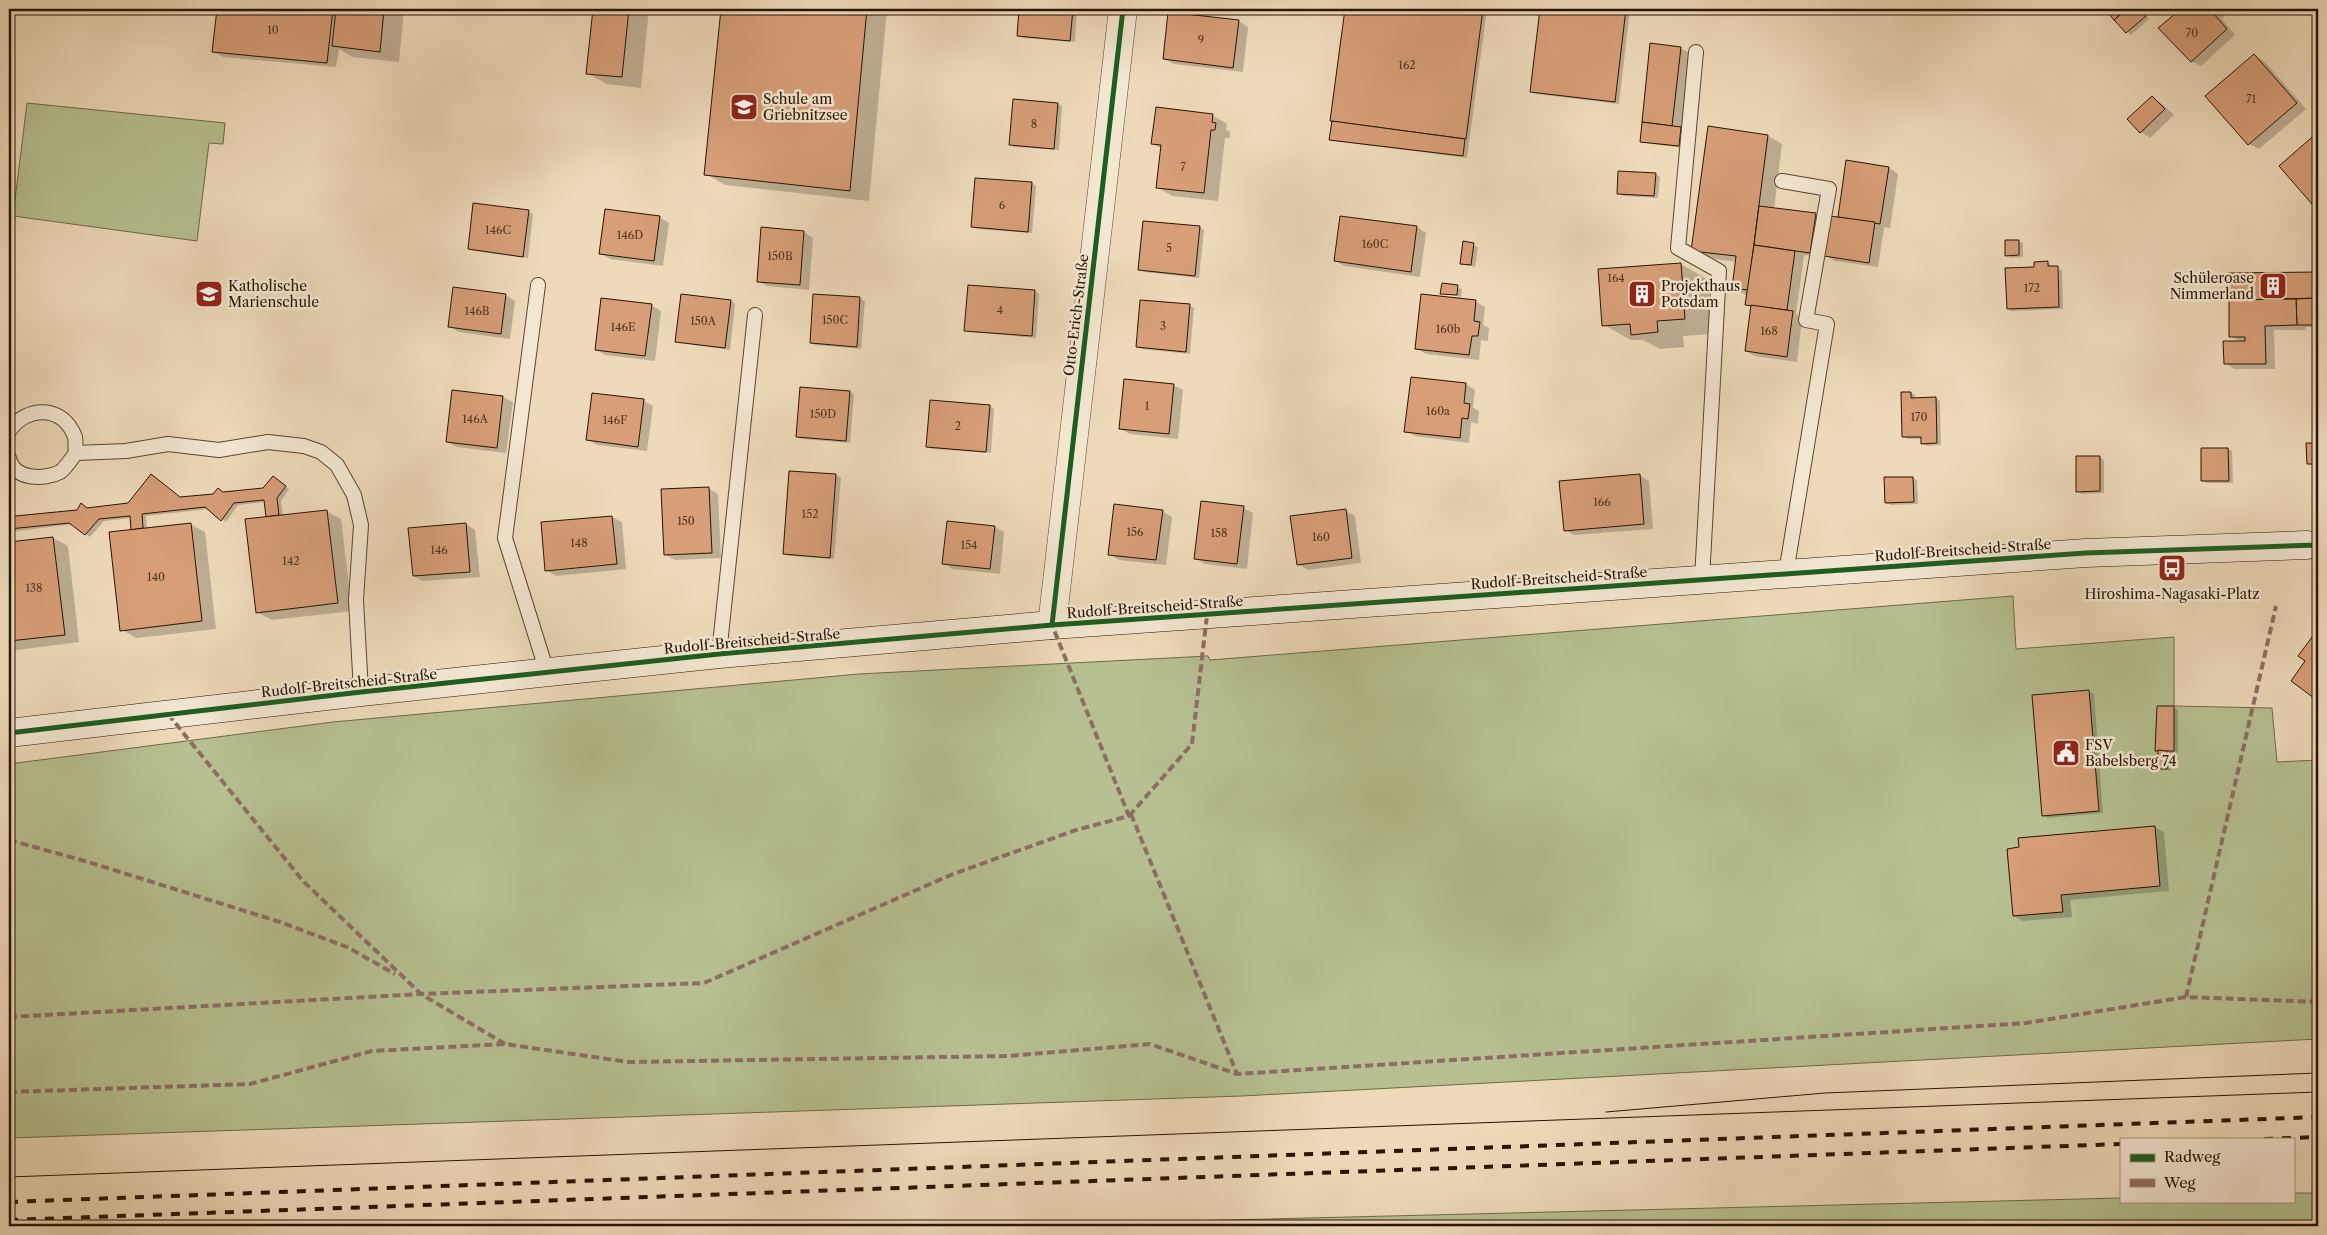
<svg xmlns="http://www.w3.org/2000/svg" width="2327" height="1235" viewBox="0 0 2327 1235" font-family="'Libre Caslon Text',serif">
  <style>
    .green { fill: #b6c091; stroke: #6e6a48 }
    .shadow { fill: #0003 }
    .building { fill: #d79e78; stroke: #271400 }
    .lines { fill: none; stroke-linecap: round; stroke-linejoin: round }
    .lane-casing { stroke: #59462e; stroke-width: 16 }
    .street-casing { stroke: #59462e; stroke-width: 29 }
    .secondary-casing { stroke: #271400; stroke-width: 29 }
    .lane { stroke: #f4e7d2; stroke-width: 14 }
    .street { stroke: #f4e7d2; stroke-width: 28 }
    .secondary { stroke: #f4e7d2; stroke-width: 28 }
    .tram { stroke: #271400; stroke-width: 1 }
    .rail { stroke: #271400; stroke-width: 4; stroke-dasharray: 9 9; stroke-linecap: butt }
    .quiet { stroke: #8d6e63; stroke-width: 4; stroke-dasharray: 8 4; stroke-linecap: butt }
    .cycleway-casing { stroke: #f4e7d2; stroke-width: 8 }
    .cycleway { stroke: #1b5e20; stroke-width: 5 }
    .labels { text-anchor: middle; dominant-baseline: central; stroke-width: 5; stroke-linejoin: round; paint-order: stroke }
    .number-label { font-size: 11px; fill: #53361e }
    .poi-label { font-size: 14px; fill: #271400; stroke: #f4e7d2; text-anchor: start }
    .street-label { font-size: 14px; fill: #271400; stroke: #f4e7d2 }
  </style>
  <rect width="100%" height="100%" fill="#eedaba"/>
  <filter id="stains"><feTurbulence type="fractalNoise" baseFrequency=".004" numOctaves="4"/><feColorMatrix values="0 0 0 0 .2 0 0 0 0 .09 0 0 0 0 .02 0 0 0 .5 -.17"/></filter>
  <radialGradient id="worn" r=".72"><stop offset=".6" stop-color="#630" stop-opacity="0"/><stop offset="1" stop-color="#630" stop-opacity=".3"/></radialGradient>
  <g class="green">
    <polygon points="27,103 225,123 223,144 209,143 197,241 13,216"/>
    <polygon points="2013,596 2016,649 2174,637 2174,706 2272,708 2277,762 2318,760 2318,1039 1242,1096 9,1138 9,764 333,722 859,674 1208,656 1210,660"/>
    <polygon points="2293,1193 2318,1193 2318,1226 983,1226 2121,1198 2121,1201 2293,1201"/>
  </g>
  <g class="shadow">
    <polygon points="219,9 404,9 399,62 352,57 339,49 336,67 223,57 213,51"/>
    <polygon points="537,9 579,9 578,13"/>
    <polygon points="594,9 649,9 641,88 607,84 587,73"/>
    <polygon points="723,9 887,9 869,201 725,185 706,174"/>
    <polygon points="1020,9 1077,9 1075,42 1023,38 1018,35"/>
    <polygon points="1347,9 1487,9 1467,158 1335,141 1331,139"/>
    <polygon points="1541,9 1630,9 1619,104 1536,94 1531,91"/>
    <polygon points="2106,9 2142,9 2149,19 2131,35"/>
    <polygon points="2182,9 2217,9 2224,17 2222,19 2235,35 2201,66 2191,61 2160,28"/>
    <polygon points="1238,21 1248,27 1243,72 1174,64 1164,59"/>
    <polygon points="1680,48 1690,53 1682,129 1685,130 1683,148 1645,143 1641,141"/>
    <polygon points="2254,55 2264,61 2306,109 2259,149 2249,144"/>
    <polygon points="2152,97 2161,103 2174,115 2150,138 2141,132 2128,119"/>
    <polygon points="1058,104 1062,106 1059,150 1015,147 1011,145"/>
    <polygon points="1212,115 1227,124 1226,130 1230,132 1230,138 1225,138 1218,201 1172,196 1157,187 1162,149 1153,144"/>
    <polygon points="2318,133 2318,209 2281,166"/>
    <polygon points="1768,136 1782,144 1774,209 1815,215 1825,220 1820,257 1804,255 1796,314 1802,318 1797,362 1755,356 1746,351 1752,307 1747,304 1748,296 1733,288 1737,262 1707,258 1692,250"/>
    <polygon points="1847,162 1889,168 1898,174 1890,228 1884,227 1878,267 1835,261 1825,255 1839,219"/>
    <polygon points="1655,174 1660,177 1658,198 1623,196 1618,193"/>
    <polygon points="1032,183 1036,186 1032,233 977,229 973,226"/>
    <polygon points="475,205 529,212 533,214 528,258 474,251 469,249"/>
    <polygon points="659,217 669,223 663,266 610,259 601,253"/>
    <polygon points="1199,227 1204,230 1199,278 1144,272 1140,270"/>
    <polygon points="1417,227 1426,233 1420,277 1345,266 1335,261"/>
    <polygon points="804,232 813,238 809,290 767,286 758,281"/>
    <polygon points="2018,241 2023,243 2023,257 2011,258 2007,255"/>
    <polygon points="1464,243 1478,247 1475,267 1461,264"/>
    <polygon points="2048,263 2052,267 2062,270 2063,309 2012,311 2008,309 2035,268"/>
    <polygon points="1681,264 1708,280 1712,334 1683,336 1684,347 1660,349 1643,340 1631,340 1604,325"/>
    <polygon points="2318,273 2318,327 2306,327 2306,330 2274,330 2275,369 2234,369 2225,363 2241,342 2231,336 2230,275"/>
    <polygon points="1443,284 1462,289 1461,297 1442,293"/>
    <polygon points="969,286 1035,291 1039,294 1036,338 970,332 965,330"/>
    <polygon points="505,295 515,301 510,339 459,332 449,326"/>
    <polygon points="682,295 731,301 735,304 730,350 681,343 676,341"/>
    <polygon points="815,295 860,299 865,301 861,349 815,345 811,342"/>
    <polygon points="1476,302 1485,307 1483,325 1489,328 1488,341 1481,340 1479,360 1426,354 1416,348"/>
    <polygon points="651,305 661,311 655,361 605,355 596,349"/>
    <polygon points="1190,306 1194,308 1190,354 1141,349 1137,346"/>
    <polygon points="2314,372 2318,372 2318,487 2316,468 2308,463 2316,444"/>
    <polygon points="1466,384 1475,390 1473,408 1479,411 1478,424 1471,422 1469,443 1415,436 1406,431"/>
    <polygon points="1173,385 1183,390 1178,439 1130,434 1121,429"/>
    <polygon points="453,391 503,397 513,402 506,453 457,447 447,442"/>
    <polygon points="850,392 854,394 850,443 802,439 797,436"/>
    <polygon points="1911,393 1915,395 1915,399 1936,398 1940,401 1941,445 1927,446 1923,443 1922,439 1908,439 1904,437"/>
    <polygon points="644,401 653,406 647,451 597,445 587,439"/>
    <polygon points="990,406 994,409 991,453 932,449 928,446"/>
    <polygon points="2228,449 2232,451 2233,483 2207,483 2202,480"/>
    <polygon points="2099,457 2104,460 2104,493 2082,494 2078,491"/>
    <polygon points="791,472 836,475 841,478 834,559 789,556 784,554"/>
    <polygon points="1639,475 1649,481 1653,529 1574,535 1565,530"/>
    <polygon points="1912,478 1917,480 1918,504 1891,505 1886,503"/>
    <polygon points="278,480 289,489 281,501 283,516 326,511 341,519 352,611 272,620 257,612 267,518 265,502 238,505 226,522 209,509 146,516 147,529 190,524 205,532 216,629 136,638 122,630 134,531 131,518 104,521 90,537 73,524 10,532 12,543 53,538 68,546 79,642 9,651 9,511 16,518 78,511 82,504 88,509 264,489"/>
    <polygon points="708,488 718,494 721,558 675,560 665,555"/>
    <polygon points="1243,508 1253,513 1247,569 1205,564 1195,558"/>
    <polygon points="1162,511 1172,517 1166,565 1119,560 1109,554"/>
    <polygon points="1346,511 1355,516 1361,563 1308,570 1298,564"/>
    <polygon points="612,517 622,522 626,569 556,576 546,570"/>
    <polygon points="466,524 475,530 480,577 423,581 414,576"/>
    <polygon points="995,527 1004,532 1000,574 953,569 943,563"/>
    <polygon points="2318,631 2318,699 2293,680 2307,661 2300,656"/>
    <polygon points="2089,691 2094,694 2103,813 2047,818 2043,815 2033,696"/>
    <polygon points="2158,707 2174,708 2178,710 2178,753 2171,753 2171,771 2158,768"/>
    <polygon points="2154,827 2164,832 2169,891 2070,900 2072,917 2023,921 2014,916 2020,848"/>
  </g>
  <g class="building">
    <polygon points="217,9 333,9 327,63 212,52"/>
    <polygon points="336,9 384,9 380,52 332,46"/>
    <polygon points="593,9 629,9 622,77 586,74"/>
    <polygon points="721,9 867,9 850,191 704,175"/>
    <polygon points="1019,9 1073,9 1070,41 1017,36"/>
    <polygon points="1345,9 1483,9 1466,139 1330,121"/>
    <polygon points="1540,9 1626,9 1615,102 1530,92"/>
    <polygon points="2105,9 2127,9 2114,20"/>
    <polygon points="2127,9 2139,9 2146,16 2126,33 2114,20"/>
    <polygon points="2181,9 2213,9 2215,11 2213,13 2227,29 2191,62 2158,28"/>
    <polygon points="1168,12 1239,20 1233,68 1163,59"/>
    <polygon points="1650,43 1681,47 1672,126 1642,122"/>
    <polygon points="2254,54 2297,103 2248,145 2205,96"/>
    <polygon points="2152,96 2165,109 2140,133 2127,119"/>
    <polygon points="1013,99 1058,103 1054,149 1009,145"/>
    <polygon points="1156,107 1213,114 1212,122 1216,123 1215,130 1211,130 1204,193 1156,188 1161,145 1151,144"/>
    <polygon points="1332,121 1465,139 1463,156 1329,140"/>
    <polygon points="1642,122 1681,127 1679,146 1640,142"/>
    <polygon points="1708,126 1768,135 1748,290 1732,288 1736,256 1691,251"/>
    <polygon points="2318,132 2318,211 2279,166"/>
    <polygon points="1846,160 1889,167 1880,224 1838,217"/>
    <polygon points="1618,171 1656,173 1654,196 1617,194"/>
    <polygon points="975,178 1032,182 1028,232 971,227"/>
    <polygon points="473,203 529,210 523,257 468,249"/>
    <polygon points="1759,206 1816,213 1810,253 1754,245"/>
    <polygon points="605,209 660,216 654,261 599,254"/>
    <polygon points="1340,216 1417,226 1411,272 1334,261"/>
    <polygon points="1830,216 1875,222 1869,263 1824,256"/>
    <polygon points="1143,221 1200,226 1195,276 1138,270"/>
    <polygon points="761,227 804,231 800,285 757,282"/>
    <polygon points="2005,240 2019,240 2019,255 2005,256"/>
    <polygon points="1463,241 1474,243 1471,265 1460,264"/>
    <polygon points="1754,245 1795,251 1787,310 1745,305"/>
    <polygon points="2048,261 2048,266 2058,266 2059,307 2007,309 2005,268 2034,267 2034,262"/>
    <polygon points="1681,263 1685,319 1657,321 1658,332 1631,335 1630,324 1602,326 1598,269"/>
    <polygon points="2318,272 2318,298 2229,300 2228,273"/>
    <polygon points="1442,283 1458,285 1457,295 1440,294"/>
    <polygon points="968,285 1035,290 1032,336 964,331"/>
    <polygon points="453,287 506,294 501,334 448,327"/>
    <polygon points="681,294 731,300 725,348 675,342"/>
    <polygon points="813,294 860,297 857,347 810,343"/>
    <polygon points="1421,294 1476,300 1474,321 1480,322 1478,336 1472,336 1469,355 1415,349"/>
    <polygon points="601,298 652,304 645,356 595,350"/>
    <polygon points="2318,298 2318,325 2297,325 2296,299"/>
    <polygon points="2296,299 2297,325 2265,326 2266,364 2224,364 2223,341 2245,341 2245,337 2229,337 2229,300"/>
    <polygon points="1140,300 1190,304 1186,352 1136,347"/>
    <polygon points="1751,305 1793,311 1787,357 1745,351"/>
    <polygon points="2313,371 2318,371 2318,403 2314,403"/>
    <polygon points="1411,377 1466,383 1464,403 1470,404 1468,419 1462,418 1460,438 1404,432"/>
    <polygon points="1124,379 1174,384 1169,434 1119,429"/>
    <polygon points="800,387 850,391 846,441 796,437"/>
    <polygon points="452,390 503,396 497,448 446,442"/>
    <polygon points="1901,392 1911,392 1911,398 1936,397 1937,443 1921,444 1921,437 1902,437"/>
    <polygon points="592,393 644,399 638,447 586,440"/>
    <polygon points="930,400 990,405 986,452 926,447"/>
    <polygon points="2314,403 2318,403 2318,491 2318,487 2315,486 2315,464 2307,464 2306,443 2315,443"/>
    <polygon points="2201,448 2228,448 2229,481 2201,481"/>
    <polygon points="2076,456 2100,456 2100,491 2076,492"/>
    <polygon points="789,471 836,474 830,558 783,554"/>
    <polygon points="151,474 180,497 213,494 218,488 223,492 263,488 273,476 286,486 277,498 279,515 266,517 264,500 234,503 221,521 205,507 142,514 143,528 131,530 130,516 99,519 85,535 69,523 9,529 9,511 15,516 77,510 81,503 87,508 128,503"/>
    <polygon points="1640,474 1644,524 1564,531 1559,481"/>
    <polygon points="1884,477 1913,477 1914,502 1885,503"/>
    <polygon points="709,487 712,553 664,555 661,489"/>
    <polygon points="1201,501 1244,506 1237,564 1194,559"/>
    <polygon points="1114,504 1163,510 1156,560 1108,555"/>
    <polygon points="1346,509 1352,558 1297,565 1290,516"/>
    <polygon points="327,510 338,603 256,613 245,519"/>
    <polygon points="612,516 617,564 545,571 541,522"/>
    <polygon points="947,521 995,526 990,569 942,564"/>
    <polygon points="191,523 202,621 120,631 109,532"/>
    <polygon points="466,523 470,572 413,576 408,528"/>
    <polygon points="53,537 65,635 9,641 9,542"/>
    <polygon points="2318,629 2318,701 2291,681 2305,661 2298,656"/>
    <polygon points="2089,690 2099,811 2042,816 2032,695"/>
    <polygon points="2157,706 2174,706 2174,751 2155,751"/>
    <polygon points="2158,750 2167,751 2167,769 2157,769"/>
    <polygon points="2155,826 2160,886 2061,895 2063,912 2013,916 2007,849 2019,847 2018,838"/>
  </g>
  <g class="lines">
    <defs>
      <g id="lane">
        <polyline points="1696,52 1678,248 1719,271 1702,579"/>
        <polyline points="1782,181 1829,189 1806,320 1827,324 1786,573"/>
        <polyline points="538,285 505,538 547,672"/>
        <path d="M9,431c18,-26 54,-26 66,6 1,5 0,11 1,16 -5,6 -10,15 -16,19 -15,8 -47,8 -51,-14"/>
        <polyline points="76,453 126,451 168,444 219,450 268,442 304,446 321,452 337,465 354,495 361,525 356,600 361,692"/>
        <polyline points="719,654 755,315"/>
      </g>
      <polyline id="street" points="1052,625 1123,9"/>
      <polyline id="secondary" points="9,733 361,692 719,654 1052,625 2086,553 2307,545"/>
    </defs>
    <use href="#lane" class="lane-casing"/>
    <use href="#street" class="street-casing"/>
    <use href="#secondary" class="secondary-casing"/>
    <use href="#lane" class="lane"/>
    <use href="#street" class="street"/>
    <use href="#secondary" class="secondary"/>
    <g class="tram">
      <polyline points="1606,1112 1825,1093 2318,1073"/>
      <polyline points="9,1177 2318,1092"/>
    </g>
    <g class="rail">
      <polyline points="2264,1139 2318,1137"/>
      <polyline points="9,1202 2318,1117"/>
      <polyline points="9,1220 2121,1144"/>
    </g>
    <g class="quiet">
      <polyline points="168,714 303,881 421,994 505,1044"/>
      <polyline points="1131,814 1237,1074"/>
      <polyline points="1129,816 1192,744 1207,615"/>
      <polyline points="9,840 85,861 280,922 347,947 395,974"/>
      <polyline points="2186,997 2276,606"/>
      <polyline points="9,1017 421,994 704,983 953,874 1076,830 1129,816 1052,625"/>
      <polyline points="9,1092 250,1084 372,1051 505,1044 628,1062 1008,1056 1150,1044 1237,1074 2026,1023 2186,997 2318,1002"/>
    </g>
    <defs>
      <g id="cycleway">
        <polyline points="1052,625 1123,9"/>
        <polyline points="9,733 361,692 719,654 1052,625 2086,553 2318,545"/>
      </g>
    </defs>
    <use href="#cycleway" class="cycleway-casing"/>
    <use href="#cycleway" class="cycleway"/>
  </g>
  <defs>
    <symbol id="school-square" viewBox="-11 -11 22 22"><rect x="-9" y="-9" width="18" height="18" rx="4" fill="#8f2418" stroke="#f4e7d2"/><path d="M0-5L7-2L0 1L-7-2ZM-4 1L0 2.5L4 1V4Q0 6-4 4Z" fill="#fff"/></symbol>
    <symbol id="building-square" viewBox="-11 -11 22 22"><rect x="-9" y="-9" width="18" height="18" rx="4" fill="#8f2418" stroke="#f4e7d2"/><path d="M-4-6H4V6H1V3H-1V6H-4ZM-2.5-4.3h1.7v1.8h-1.7ZM.8-4.3h1.7v1.8H.8ZM-2.5-1h1.7V.8h-1.7ZM.8-1h1.7V.8H.8Z" fill="#fff"/></symbol>
    <symbol id="bus-square" viewBox="-11 -11 22 22"><rect x="-9" y="-9" width="18" height="18" rx="4" fill="#8f2418" stroke="#f4e7d2"/><path d="M-5-6H5V4H4V6H2V4H-2V6H-4V4H-5ZM-3.5-4V0h7V-4ZM-3.5 1.2v1.5H-2V1.2ZM2 1.2v1.5H3.5V1.2Z" fill="#fff"/></symbol>
    <symbol id="civic-square" viewBox="-11 -11 22 22"><rect x="-9" y="-9" width="18" height="18" rx="4" fill="#8f2418" stroke="#f4e7d2"/><path d="M-.6-6.5H3V-4.5H.6V-3L4-1V1h2V6H-6V1h2V-1L-.6-3ZM-1.2 2.5V6h2.4V2.5Z" fill="#fff"/></symbol>
  </defs>
  <g fill-rule="evenodd">
    <use href="#school-square" x="728" y="91" width="32" height="32"/>
    <use href="#building-square" x="2257" y="270" width="32" height="32"/>
    <use href="#school-square" x="193" y="278" width="32" height="32"/>
    <use href="#building-square" x="1626" y="278" width="32" height="32"/>
    <use href="#bus-square" x="2156" y="552" width="32" height="32"/>
    <use href="#civic-square" x="2050" y="737" width="32" height="32"/>
  </g>
  <g class="labels">
    <g class="number-label">
      <text x="273" y="30">10</text>
      <text x="2192" y="33">70</text>
      <text x="1201" y="40">9</text>
      <text x="1407" y="65">162</text>
      <text x="2251" y="99">71</text>
      <text x="1034" y="124">8</text>
      <text x="1183" y="167">7</text>
      <text x="1002" y="205">6</text>
      <text x="498" y="230">146C</text>
      <text x="630" y="235">146D</text>
      <text x="1375" y="244">160C</text>
      <text x="1169" y="248">5</text>
      <text x="780" y="256">150B</text>
      <text x="1616" y="278">164</text>
      <text x="2032" y="288">172</text>
      <text x="1000" y="310">4</text>
      <text x="477" y="311">146B</text>
      <text x="835" y="320">150C</text>
      <text x="703" y="321">150A</text>
      <text x="1163" y="326">3</text>
      <text x="623" y="327">146E</text>
      <text x="1448" y="329">160b</text>
      <text x="1769" y="331">168</text>
      <text x="1147" y="406">1</text>
      <text x="1438" y="411">160a</text>
      <text x="823" y="414">150D</text>
      <text x="1919" y="417">170</text>
      <text x="475" y="419">146A</text>
      <text x="615" y="420">146F</text>
      <text x="958" y="426">2</text>
      <text x="1602" y="502">166</text>
      <text x="810" y="514">152</text>
      <text x="686" y="521">150</text>
      <text x="1135" y="532">156</text>
      <text x="1219" y="533">158</text>
      <text x="1321" y="537">160</text>
      <text x="579" y="543">148</text>
      <text x="969" y="545">154</text>
      <text x="439" y="550">146</text>
      <text x="291" y="561">142</text>
      <text x="156" y="577">140</text>
      <text x="34" y="588">138</text>
    </g>
    <g class="poi-label">
      <text x="763" y="99">Schule am<tspan x="763" dy="16">Griebnitzsee</tspan></text>
      <text x="2254" y="278" text-anchor="end">Schüleroase<tspan x="2254" dy="16">Nimmerland</tspan></text>
      <text x="228" y="286">Katholische<tspan x="228" dy="16">Marienschule</tspan></text>
      <text x="1661" y="286">Projekthaus<tspan x="1661" dy="16">Potsdam</tspan></text>
      <text x="2172" y="594" text-anchor="middle">Hiroshima-Nagasaki-Platz</text>
      <text x="2085" y="745">FSV<tspan x="2085" dy="16">Babelsberg 74</tspan></text>
    </g>
    <g class="street-label">
      <text transform="translate(1076 315) rotate(-83)">Otto-Erich-Straße</text>
      <text transform="translate(1963 550) rotate(-4)">Rudolf-Breitscheid-Straße</text>
      <text transform="translate(1559 578) rotate(-4)">Rudolf-Breitscheid-Straße</text>
      <text transform="translate(1155 607) rotate(-4)">Rudolf-Breitscheid-Straße</text>
      <text transform="translate(752 641) rotate(-5)">Rudolf-Breitscheid-Straße</text>
      <text transform="translate(349 683) rotate(-6)">Rudolf-Breitscheid-Straße</text>
    </g>
  </g>
  <rect width="2327" height="1235" fill="none" stroke="#eedaba" stroke-width="30"/>
  <rect x="10" y="10" width="2307" height="1215" fill="none" stroke="#271400" stroke-width="2.5"/>
  <rect x="15" y="15" width="2297" height="1205" fill="none" stroke="#271400"/>
  <rect x="2120" y="1138" width="175" height="65" fill="#f4e7d2" stroke="#a2937e"/>
  <rect x="2130" y="1154" width="25" height="8" fill="#1b5e20" stroke="#a2937e"/>
  <text x="2164" y="1162" font-size="15" fill="#271400">Radweg</text>
  <rect x="2130" y="1179" width="25" height="8" fill="#8d6e63" stroke="#a2937e"/>
  <text x="2164" y="1188" font-size="15" fill="#271400">Weg</text>
  <rect width="100%" height="100%" filter="url(#stains)"/>
  <rect width="100%" height="100%" fill="url(#worn)"/>
</svg>
